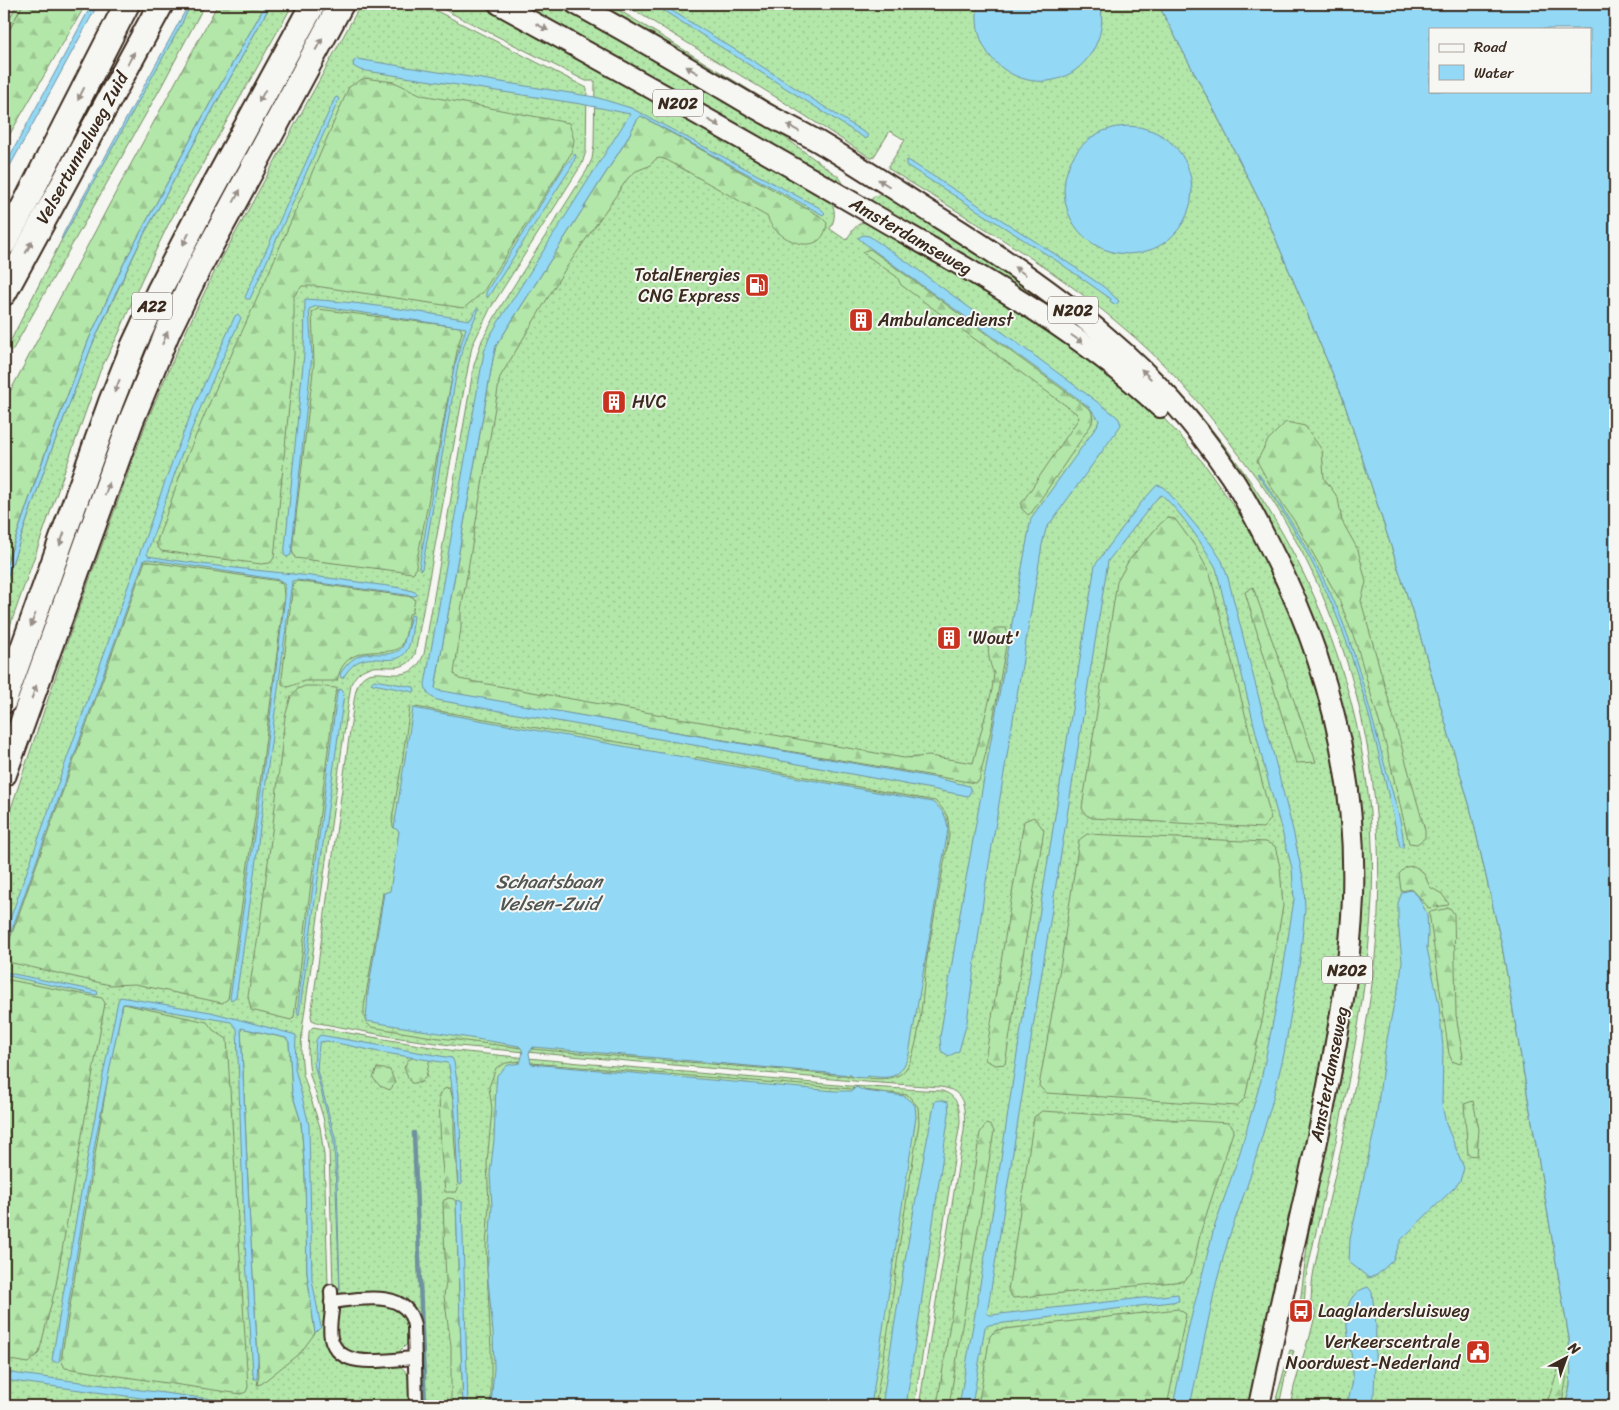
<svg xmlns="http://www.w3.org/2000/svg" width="1619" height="1410" viewBox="0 0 1619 1410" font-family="Sriracha,sans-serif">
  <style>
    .grass { fill: url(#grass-dots); stroke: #778864 }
    .forest { fill: url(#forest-firs); stroke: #778864 }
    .wetland { fill: url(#wetland-marsh); stroke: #778864 }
    .water { fill: #93d8f5; stroke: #70929f; fill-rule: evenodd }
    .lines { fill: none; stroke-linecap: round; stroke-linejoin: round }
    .stream { stroke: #70929f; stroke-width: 4.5 }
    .street-casing { stroke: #3b2a1e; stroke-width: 16 }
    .primary-casing { stroke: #3b2a1e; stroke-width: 24 }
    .highway-casing { stroke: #3b2a1e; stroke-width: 28 }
    .street { stroke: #f6f6f2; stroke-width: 12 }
    .primary { stroke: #f6f6f2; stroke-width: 20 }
    .highway { stroke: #f6f6f2; stroke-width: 24 }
    .oneway { fill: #989088 }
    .labels { text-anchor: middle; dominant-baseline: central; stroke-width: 4; stroke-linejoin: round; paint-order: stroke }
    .shield { fill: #f6f6f2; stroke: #73675e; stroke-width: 1 }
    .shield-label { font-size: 16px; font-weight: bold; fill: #3b2a1e }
    .street-label { font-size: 18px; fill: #3b2a1e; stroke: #f6f6f2 }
    .poi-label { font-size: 18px; fill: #3b2a1e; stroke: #f6f6f2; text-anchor: start }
    .water-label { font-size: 19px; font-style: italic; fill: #515654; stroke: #f6f6f2 }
  </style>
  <defs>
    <pattern id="grass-dots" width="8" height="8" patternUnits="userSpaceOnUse" patternTransform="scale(1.25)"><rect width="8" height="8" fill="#b3e7a9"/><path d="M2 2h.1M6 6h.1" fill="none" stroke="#9bc691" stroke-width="1.8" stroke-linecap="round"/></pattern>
    <pattern id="forest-firs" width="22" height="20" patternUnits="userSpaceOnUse" patternTransform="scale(1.25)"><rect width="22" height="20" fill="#b3e7a9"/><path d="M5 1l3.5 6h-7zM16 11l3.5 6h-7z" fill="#9bc691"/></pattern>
    <pattern id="wetland-marsh" width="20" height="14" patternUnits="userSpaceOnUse" patternTransform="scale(1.25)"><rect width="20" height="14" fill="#b3e7a9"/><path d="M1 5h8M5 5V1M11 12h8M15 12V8" fill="none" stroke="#9bc691"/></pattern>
  </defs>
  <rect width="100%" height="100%" fill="#f6f6f2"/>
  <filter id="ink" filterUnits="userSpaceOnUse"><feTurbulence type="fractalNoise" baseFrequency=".02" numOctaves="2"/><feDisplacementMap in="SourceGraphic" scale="10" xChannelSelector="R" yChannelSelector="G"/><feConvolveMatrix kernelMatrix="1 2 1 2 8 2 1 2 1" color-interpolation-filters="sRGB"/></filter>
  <g filter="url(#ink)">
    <g class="grass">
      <polygon points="17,4 23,4 4,40 4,29"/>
      <polygon points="191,4 205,4 160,89 12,351 7,348 62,239"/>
      <polygon points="271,4 293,4 168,225 140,283 119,333 100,371 4,643 4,587 48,459 93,343 143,236"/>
      <path d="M361,4h62l164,84 -1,63 -4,13 -92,145 -18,37 -57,308c-13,29 -48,-5 -64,30l-49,346 -1,21 2,23 17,53 4,28 6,193 70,18c13,10 11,25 12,40h-408v-570l5,-17 -1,-2 62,-183 75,-208c22,-54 46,-107 72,-159z"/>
      <path d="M433,4h56l88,48 252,146c7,11 7,20 1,31l16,11c6,-8 10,-17 20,-19l138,75 148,110 31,33 22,26 42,60 31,59 32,78 20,75 9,54 5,67 -4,82 -5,54 -19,105 -68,307h-329l45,-275c1,-21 3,-41 -24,-44l-74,-5 -408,-36 -65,-9 -74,-14 -7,-3 -1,-4 43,-315c1,-7 2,-14 6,-20 14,-22 49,12 64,-27l50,-289 8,-25 19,-34 86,-136 5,-11 2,-14 1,-64h-9z"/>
      <polygon points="510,4 558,4 655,58 772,128 839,177 847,189"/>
      <polygon points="596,4 609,4 826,137"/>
      <path d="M624,4h534l58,110 45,90 81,192 77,236 51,175 32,139 67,392c1,22 5,48 -5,68h-274l4,-19 14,-47h1l7,-28 -1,-2h-5c2,-13 1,-27 4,-40 21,-104 51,-207 61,-313 14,-147 -11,-296 -84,-425 -16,-30 -36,-57 -57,-84 -33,-45 -71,-88 -115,-124 -70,-60 -152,-106 -230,-155l-1,-2 17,-27 -15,-9 -17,27h-2l-92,-59z"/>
      <polygon points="886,193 949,231 1118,354 870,202 874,196"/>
      <path d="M1066,291c193,141 316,365 306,607 -6,128 -39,254 -66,379l-2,29 -4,-1 11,-93 33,-149 17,-128 2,-73 -1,-41 -8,-67 -7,-29 -21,-77 -12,-32 -25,-56 -30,-54 -68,-93z"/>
      <path d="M313,1027l142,24 125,12 269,23 93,5c16,5 18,17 18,32l-46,283h-493l-7,-96 -73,-13 -5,-3 -3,-6 -4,-140 -6,-31 -13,-42 -2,-21 1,-22 1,-2z"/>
      <polygon points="383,1304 401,1311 408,1323 407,1344 398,1353 378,1355 356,1356 340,1346 335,1332 336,1312 339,1307"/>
      <polygon points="1290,1350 1294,1351 1286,1372 1279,1406 1274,1406"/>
    </g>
    <g class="forest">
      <polygon points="23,4 86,4 4,144 4,40"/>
      <polygon points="218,4 266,4 214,96 124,263 89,339 44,456 4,572 4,403 125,175"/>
      <polygon points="364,78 394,82 422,95 569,123 574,140 572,152 483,292 464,308 315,286 302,286 294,296 294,356 274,558 270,563 261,564 161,551 156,544 185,461 213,395 266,279 349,87"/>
      <path d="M641,116l179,100 7,7c-5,41 -57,13 -59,-6l-101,-57 -7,-2 -4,1 -7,7 -13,5 -8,7 -64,93 -64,106 -39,234v18l-7,44 5,6 445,79 25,-2 44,7 19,-73 2,-17c-5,-7 -9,-34 -2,-41 3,-5 9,-4 14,-4l2,6 -16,92 -13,55 -4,2 -538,-92 -2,-3 58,-329 3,-13 130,-205 11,-21z"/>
      <polygon points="870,249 1091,410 1093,418 1091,425 1032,512 1028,515 1021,508 1021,504 1079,418 1076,413 901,285 897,277 862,252"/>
      <polygon points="318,309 460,327 462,332 457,351 415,571 412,573 295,558 292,550 314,363 312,312"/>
      <polygon points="1286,422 1305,426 1322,450 1324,478 1338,498 1342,521 1358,550 1366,582 1361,601 1425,830 1425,838 1417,844 1409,843 1386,745 1370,691 1357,646 1339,599 1295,522 1270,485 1257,461 1268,440"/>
      <polygon points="1167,518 1175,519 1195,546 1210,574 1269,810 1271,819 1263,828 1092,818 1085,814 1082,808 1117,582 1129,560 1159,525"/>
      <polygon points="145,561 279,581 283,585 284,596 281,622 261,776 228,999 222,1003 135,984 110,985 8,962 5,953"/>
      <path d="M297,581l116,16 2,3 -3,13 -3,1c-1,8 -3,24 -7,31 -9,16 -56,-9 -65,36h-33l-16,6 -6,-3v-6l11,-94z"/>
      <polygon points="1253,587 1316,762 1296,763 1245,592"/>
      <polygon points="305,686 317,686 336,688 337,690 335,695 294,1017 291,1020 251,1010 248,996 259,931 273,824 285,717 291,696 298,689"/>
      <polygon points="1034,817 1044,830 1005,1064 995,1065 985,1060 1024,821"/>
      <polygon points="1087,834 1266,842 1275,846 1280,867 1283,906 1266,1002 1245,1098 1237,1106 1046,1093 1039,1086 1061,962 1079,840"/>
      <polygon points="1414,866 1423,872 1430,887 1442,894 1449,904 1448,905 1429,908 1412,889 1401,891 1399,874 1406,867"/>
      <polygon points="1450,908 1454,914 1456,1015 1463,1057 1460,1064 1452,1061 1449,1054 1429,912"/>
      <polygon points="4,979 102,998 105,1003 56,1285 39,1353 28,1363 4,1359"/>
      <polygon points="123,1004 207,1022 213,1030 227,1039 248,1387 246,1392 241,1394 65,1368 61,1360 110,1064"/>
      <polygon points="241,1028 286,1038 289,1042 292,1093 301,1122 305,1175 307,1273 315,1333 301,1352 261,1384 257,1385 259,1375 250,1228"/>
      <polygon points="421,1054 430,1058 426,1077 420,1083 411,1083 404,1068 408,1060"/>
      <polygon points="377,1068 390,1070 395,1083 390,1090 380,1086 373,1078"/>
      <polygon points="450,1088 454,1104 454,1133 458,1189 456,1192 445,1192 441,1152 439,1095 444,1089"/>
      <polygon points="1473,1101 1479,1129 1477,1156 1468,1155 1464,1104"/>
      <polygon points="1042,1111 1229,1123 1234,1129 1201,1231 1191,1274 1184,1281 1013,1298 1008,1291 1034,1117"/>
      <polygon points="986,1124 991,1126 994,1131 949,1406 937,1406 980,1133"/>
      <polygon points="449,1198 454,1199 456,1202 463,1406 451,1406 451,1346 444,1296 446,1282 443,1204 444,1200"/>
      <polygon points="1178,1309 1186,1314 1167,1406 978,1406 990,1336 996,1330"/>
      <polygon points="1566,1357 1566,1381 1562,1403 1560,1406 1546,1406 1561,1361"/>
    </g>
    <g class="wetland">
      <polygon points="410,706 641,746 641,749 628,750 396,825 394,828 393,827 392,819 402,763"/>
      <path d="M696,757l239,44c13,12 14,17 14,35 -7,40 -15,81 -22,121 -4,27 -6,94 -22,113 -9,11 -27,9 -40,8l2,-2 -172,-313z"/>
      <path d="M383,893l135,150 4,5 -90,-11 -61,-10c-8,-6 -7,-11 -7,-20z"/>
      <polygon points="538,1046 851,1075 853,1077 783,1070 531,1049"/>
      <polygon points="520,1061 517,1065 495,1406 489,1406 491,1397 491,1350 486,1247 489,1204 487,1163 492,1109 489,1087 496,1068 506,1063"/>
      <polygon points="531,1063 851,1089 854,1088 851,1092 833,1093 541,1067"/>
      <polygon points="863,1090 908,1095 918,1107 919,1123 899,1247 889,1325 875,1406 861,1406 866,1092"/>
    </g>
    <g class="water">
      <polygon points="92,4 98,4 4,177 4,167"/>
      <polygon points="189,4 191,4 181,25 62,239 61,239 64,232"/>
      <polygon points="266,4 271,4 143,236 112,301 93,343 48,459 4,587 4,572 44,457 89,339 124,263 214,96"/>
      <polygon points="653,4 661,4 755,62 868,135 868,137 866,139"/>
      <path d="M978,4h122c4,17 1,33 -8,48 -37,59 -126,22 -114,-48z"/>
      <path d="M1158,4h457v1402h-51c10,-20 6,-46 5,-68l-67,-392 -32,-139 -51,-175 -77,-236 -81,-192 -45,-90zM1430,29h160v62h-160z"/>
      <path d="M357,59l238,38 36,11 189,100 5,5 -2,2 -182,-99 -4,4 -11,21 -130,205 -3,13 -58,329 2,2 500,88 32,8 2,5 -3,5 -218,-41 -313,-55c-8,-4 -11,-7 -12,-16l59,-332 5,-14 8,-14 133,-210 -49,-10 -221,-34 -7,-4 1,-5z"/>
      <polygon points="337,97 339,99 250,299 246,299 245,297 335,98"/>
      <circle cx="1128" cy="190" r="64"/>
      <polygon points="575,154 576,156 572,166 488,297 486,296 486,292 564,167"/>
      <polygon points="908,160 1058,256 1104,287 1119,301 1116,305 1110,301 1111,299 1057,261 906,165 906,161"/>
      <polygon points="863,235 869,236 906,261 1115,415 1119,419 1121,425 1046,529 1042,545 984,894 967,1022 959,1051 949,1056 941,1051 940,1037 963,895 1031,518 1097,426 1099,420 1090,408 1080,400 869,247 858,238"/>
      <path d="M305,299c55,3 110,12 164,21l2,-1 5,-10h3l-12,27 -9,29 -36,204 -1,1 -2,-3 35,-200 12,-39 -149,-22 -8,3 3,46 -21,200 -4,2 -3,-2 1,-8 19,-193z"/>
      <path d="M238,314l3,4 -36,79 -23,56 -35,100 1,3c72,13 145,16 217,27 13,2 41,4 52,10v2l-3,1 -117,-16 -5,1 -40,309 -16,107 -5,3 -1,-2 31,-209 24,-192v-12l-5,-5 -133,-21 -3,1 -140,392v-16l169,-477 22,-55 40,-88z"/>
      <path d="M1258,473c37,51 70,106 91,166 15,45 26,90 38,135 5,17 19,60 16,74l-3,-1c-15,-66 -29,-132 -50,-195 -21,-64 -54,-124 -93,-178z"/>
      <path d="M1157,485l7,2 47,57 11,17 6,17 65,252 11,53 1,26 -5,51 -16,94 -13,52 -22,74 -20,57 -13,47 -26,122h-17l15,-76 26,-102 26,-76 21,-72 21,-103 12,-78 -2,-31 -28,-102 -48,-198c-15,-26 -32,-52 -54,-73l-4,2 -50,64 -121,753 4,1 187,-21 1,7 -190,24 -4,2 -13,79h-13l37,-214 17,-113 82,-514 45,-61z"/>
      <path d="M411,615l3,1c-2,11 -2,25 -7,34 -9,17 -30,5 -44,10 -9,2 -15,10 -20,18h-2l-1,-4c5,-8 12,-16 21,-19 13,-4 34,4 42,-9z"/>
      <polygon points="374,680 414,687 415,691 414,692 373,684 371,683"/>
      <polygon points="339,689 342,690 344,694 299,1015 297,1013 337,693"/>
      <path d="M413,708l519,94c11,7 15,15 16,28l-39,224c-9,25 -17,25 -42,22l-2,2 -12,-1 -2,-2 -318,-28 -4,6 2,11 304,27h17l4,-4 9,4 39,5 11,9 1,12 -45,289h-380l3,-38 -1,-36 -6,-62 5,-64 -2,-32 4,-34 2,-54 1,-11 11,-10 12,-2c2,-7 5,-12 -1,-17l-153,-25 2,-29 16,-99 6,-2 9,-60 -5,-3z"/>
      <polygon points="1411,890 1418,896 1427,914 1428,934 1427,948 1439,1004 1443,1048 1442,1104 1446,1124 1464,1168 1460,1181 1454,1188 1401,1240 1393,1260 1377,1275 1369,1278 1349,1262 1350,1239 1375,1127 1385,1050 1393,1008 1400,982 1402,961 1398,921 1398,903 1402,892"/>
      <polygon points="4,972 97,991 98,994 96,995 4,975"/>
      <path d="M120,997l91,15 85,23 -1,33 14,57 3,155 9,47 -6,6 -8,-60 -2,-98 -4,-53 -9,-29 -3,-51 -3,-4 -45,-10 8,179 9,153 -1,19h-3l-1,-5 -9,-146 -7,-199 -6,-7 -104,-18h-4l-1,3 -26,131 -37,223 -2,2 -5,-3c20,-120 41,-240 66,-359z"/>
      <polygon points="320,1035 452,1058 454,1062 459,1094 462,1183 461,1185 458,1183 455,1113 449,1065 447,1063 379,1052 327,1041 320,1042 319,1045 317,1070 336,1141 340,1291 334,1141 314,1064 316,1040"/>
      <path d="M941,1100l7,2 1,12 -43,292h-24c15,-102 32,-204 53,-305z"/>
      <polygon points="457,1200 461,1201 462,1203 468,1406 463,1406 456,1202"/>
      <path d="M1368,1287l4,5 4,34 -2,70 -4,10h-24c4,-12 8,-25 7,-37 -1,-26 -21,-72 15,-82z"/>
      <polygon points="4,1372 233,1402 233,1406 213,1406 149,1399 4,1380"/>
    </g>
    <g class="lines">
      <polyline class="stream" points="414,1133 425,1406"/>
      <defs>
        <g id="street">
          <path d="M331,1291c0,6 1,13 1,19 -1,9 -3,19 -1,28 8,34 59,21 84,20"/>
          <path d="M331,1302c28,-3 77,-14 83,24l2,80"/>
        </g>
        <g id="primary">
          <path d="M499,4c130,71 259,143 387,218 96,55 193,108 274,185"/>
          <path d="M576,4c63,34 124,71 185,107 21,12 43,22 63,34 39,23 76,48 114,72 58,36 115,74 167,119 47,40 90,87 125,139 15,22 27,46 39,70 58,111 88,227 84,352 -3,78 -18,154 -33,230 -20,93 -42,186 -61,279"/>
        </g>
        <g id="highway">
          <polyline points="4,243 24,206 127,4"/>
          <polyline points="4,293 161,4"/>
          <polyline points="4,701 111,402 133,347 159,291 200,212 313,4"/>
          <polyline points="4,774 131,421 168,331 199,267 230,210 341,4"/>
        </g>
      </defs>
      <use href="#street" class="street-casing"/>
      <use href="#primary" class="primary-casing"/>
      <use href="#highway" class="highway-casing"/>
      <use href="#street" class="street"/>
      <use href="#primary" class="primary"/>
      <use href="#highway" class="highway"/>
    </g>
    <defs><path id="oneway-solid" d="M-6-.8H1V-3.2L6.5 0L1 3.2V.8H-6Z" transform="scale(1.25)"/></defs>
    <g class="oneway">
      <use href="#oneway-solid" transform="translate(542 27) rotate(29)"/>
      <use href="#oneway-solid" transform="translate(319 44) rotate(-61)"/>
      <use href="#oneway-solid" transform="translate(131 58) rotate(-61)"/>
      <use href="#oneway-solid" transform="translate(692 70) rotate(-149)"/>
      <use href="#oneway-solid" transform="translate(81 94) rotate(117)"/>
      <use href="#oneway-solid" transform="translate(262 96) rotate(118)"/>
      <use href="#oneway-solid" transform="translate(714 123) rotate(29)"/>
      <use href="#oneway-solid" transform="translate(793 128) rotate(-152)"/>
      <use href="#oneway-solid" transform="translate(884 183) rotate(-148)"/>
      <use href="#oneway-solid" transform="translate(237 196) rotate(-62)"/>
      <use href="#oneway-solid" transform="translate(186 239) rotate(117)"/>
      <use href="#oneway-solid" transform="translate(29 247) rotate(-61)"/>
      <use href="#oneway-solid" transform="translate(1020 271) rotate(-145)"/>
      <use href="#oneway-solid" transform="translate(165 338) rotate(-67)"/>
      <use href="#oneway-solid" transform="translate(1077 339) rotate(35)"/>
      <use href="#oneway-solid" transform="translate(1146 374) rotate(-135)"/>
      <use href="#oneway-solid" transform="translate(117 386) rotate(112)"/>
      <use href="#oneway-solid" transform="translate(107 489) rotate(-71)"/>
      <use href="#oneway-solid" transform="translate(62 539) rotate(110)"/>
      <use href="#oneway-solid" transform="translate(33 620) rotate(110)"/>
      <use href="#oneway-solid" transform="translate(34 692) rotate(-70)"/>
    </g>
  </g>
  <defs>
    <symbol id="fuel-square" viewBox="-11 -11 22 22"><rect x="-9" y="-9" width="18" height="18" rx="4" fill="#c8321e" stroke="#f6f6f2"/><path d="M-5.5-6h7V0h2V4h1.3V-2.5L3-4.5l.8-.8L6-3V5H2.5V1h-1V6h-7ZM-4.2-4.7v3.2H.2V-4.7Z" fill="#fff"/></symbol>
    <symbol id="building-square" viewBox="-11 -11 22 22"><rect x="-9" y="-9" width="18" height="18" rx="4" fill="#c8321e" stroke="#f6f6f2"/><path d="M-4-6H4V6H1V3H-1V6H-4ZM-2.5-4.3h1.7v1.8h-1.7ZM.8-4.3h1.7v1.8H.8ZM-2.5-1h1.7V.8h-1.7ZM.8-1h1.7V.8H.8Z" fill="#fff"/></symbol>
    <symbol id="bus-square" viewBox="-11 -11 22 22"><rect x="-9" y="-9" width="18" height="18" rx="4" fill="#c8321e" stroke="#f6f6f2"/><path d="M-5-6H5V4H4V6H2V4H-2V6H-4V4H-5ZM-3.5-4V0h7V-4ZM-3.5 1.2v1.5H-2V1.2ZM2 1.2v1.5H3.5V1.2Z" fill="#fff"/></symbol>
    <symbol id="civic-square" viewBox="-11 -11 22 22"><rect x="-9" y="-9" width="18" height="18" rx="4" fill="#c8321e" stroke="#f6f6f2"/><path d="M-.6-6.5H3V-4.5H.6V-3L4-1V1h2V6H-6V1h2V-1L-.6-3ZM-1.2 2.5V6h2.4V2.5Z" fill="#fff"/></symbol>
  </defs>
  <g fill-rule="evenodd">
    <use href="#fuel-square" x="743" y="271" width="28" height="28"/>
    <use href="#building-square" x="847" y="306" width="28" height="28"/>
    <use href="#building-square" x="600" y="388" width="28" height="28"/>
    <use href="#building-square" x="935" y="624" width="28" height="28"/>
    <use href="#bus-square" x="1287" y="1297" width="28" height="28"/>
    <use href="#civic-square" x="1464" y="1338" width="28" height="28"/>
  </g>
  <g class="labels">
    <g class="shield">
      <rect x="653" y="89.5" width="50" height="27" rx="4"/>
      <rect x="132" y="292.5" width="40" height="27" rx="4"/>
      <rect x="1048" y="296.5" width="50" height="27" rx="4"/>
      <rect x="1322" y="956.5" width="50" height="27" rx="4"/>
    </g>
    <g class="shield-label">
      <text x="678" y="103">N202</text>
      <text x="152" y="306">A22</text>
      <text x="1073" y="310">N202</text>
      <text x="1347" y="970">N202</text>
    </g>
    <g class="street-label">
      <text transform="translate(82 148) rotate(-61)">Velsertunnelweg Zuid</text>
      <text transform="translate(911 236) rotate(30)">Amsterdamseweg</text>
      <text transform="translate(1329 1074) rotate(-79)">Amsterdamseweg</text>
    </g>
    <g class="poi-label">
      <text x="740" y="275" text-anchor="end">TotalEnergies<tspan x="740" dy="21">CNG Express</tspan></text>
      <text x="878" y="320">Ambulancedienst</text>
      <text x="632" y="402">HVC</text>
      <text x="966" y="638">'Wout'</text>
      <text x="1318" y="1311">Laaglandersluisweg</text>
      <text x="1460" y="1342" text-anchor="end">Verkeerscentrale<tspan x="1460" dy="21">Noordwest-Nederland</tspan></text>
    </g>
    <g class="water-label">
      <text x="549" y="881">Schaatsbaan<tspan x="549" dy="22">Velsen-Zuid</tspan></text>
    </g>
  </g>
  <rect width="1619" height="1410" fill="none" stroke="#f6f6f2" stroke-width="20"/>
  <rect x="10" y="10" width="1599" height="1390" fill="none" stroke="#3b2a1e" stroke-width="2" filter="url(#ink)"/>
  <rect x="1429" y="28" width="162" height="65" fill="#f6f6f2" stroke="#aba49d"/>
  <rect x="1439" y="44" width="25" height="8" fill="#f6f6f2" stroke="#aba49d"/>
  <text x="1474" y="52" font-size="15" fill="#3b2a1e">Road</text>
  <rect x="1439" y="65" width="25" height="15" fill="#93d8f5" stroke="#aba49d"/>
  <text x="1474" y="78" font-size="15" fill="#3b2a1e">Water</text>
  <g transform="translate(1566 1358) rotate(41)" stroke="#f6f6f2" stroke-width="4" paint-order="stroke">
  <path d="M0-4L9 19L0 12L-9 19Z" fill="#3b2a1e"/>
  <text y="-8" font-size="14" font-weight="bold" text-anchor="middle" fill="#3b2a1e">N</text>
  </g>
</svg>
